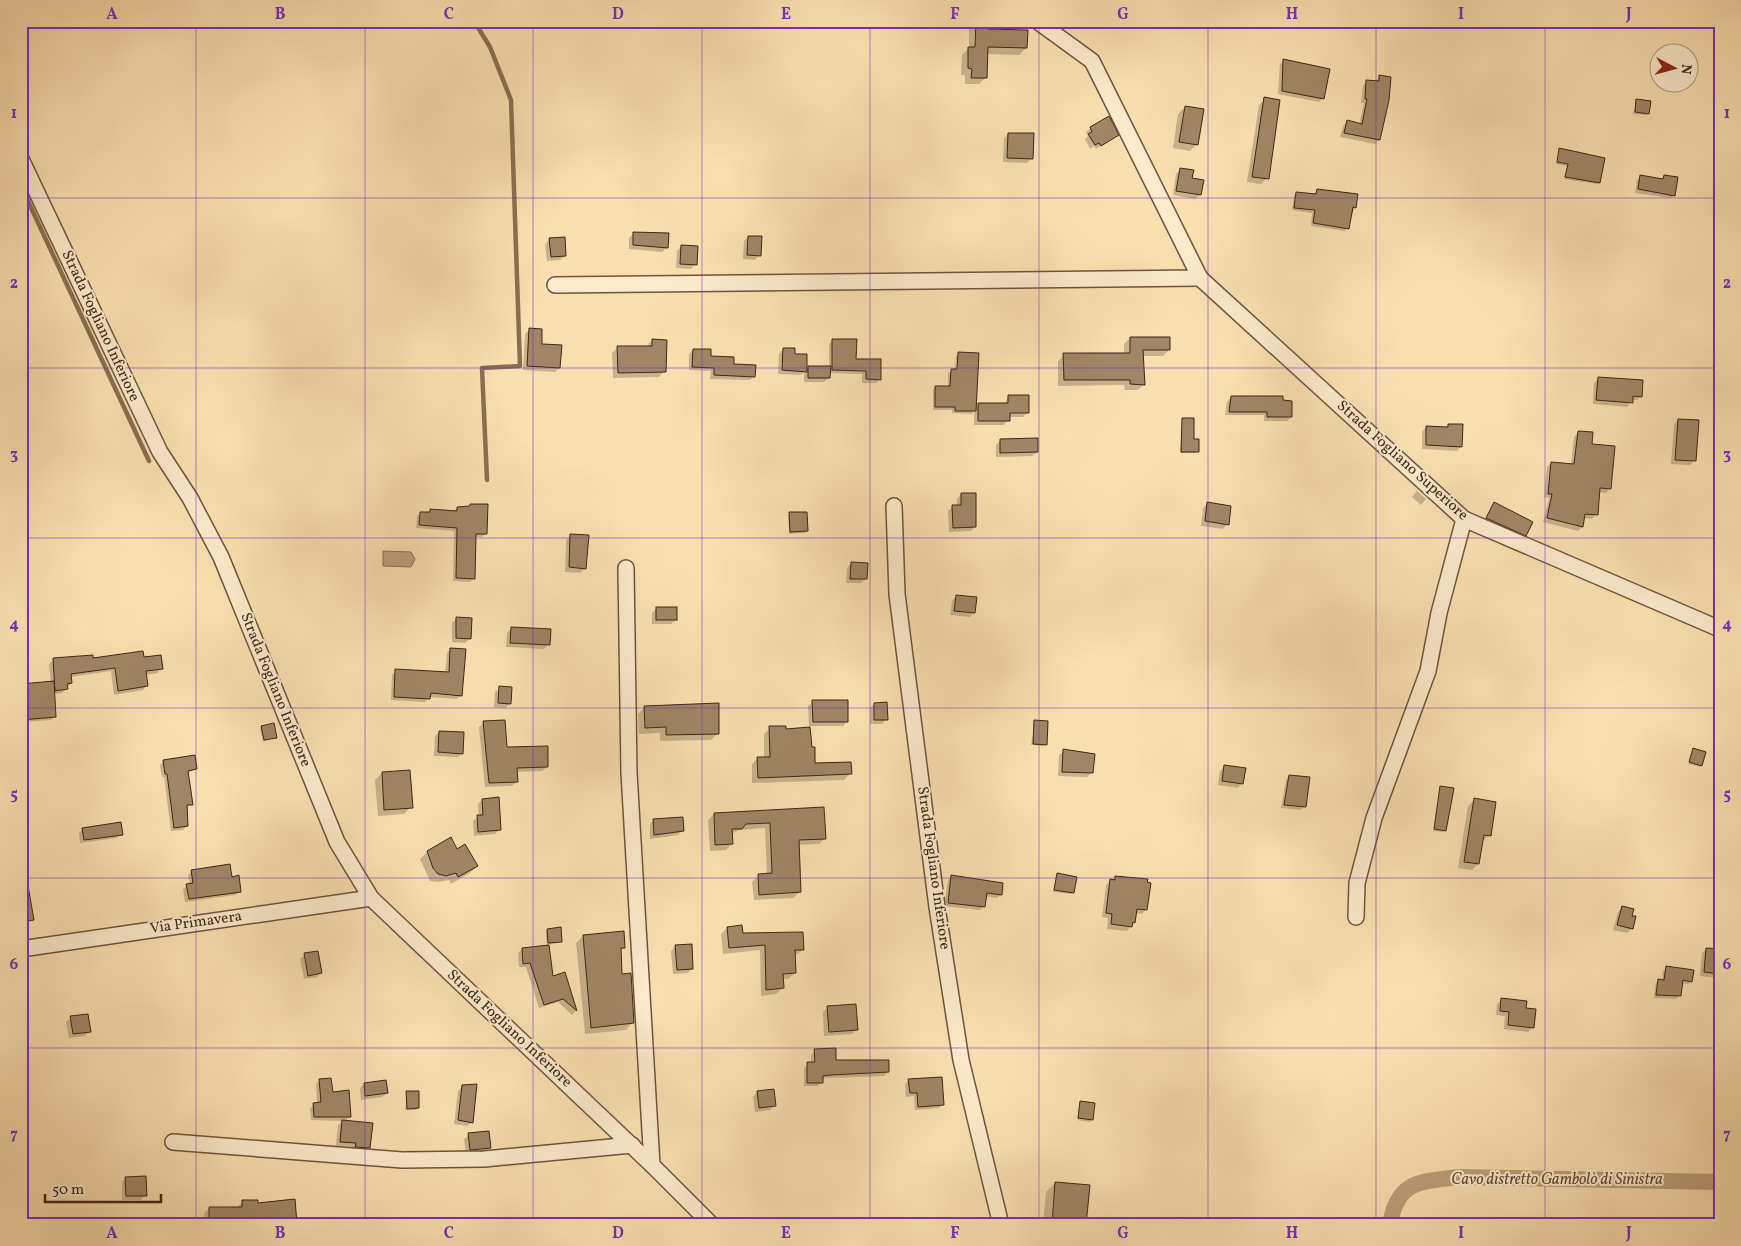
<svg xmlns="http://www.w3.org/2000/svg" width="1741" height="1246" viewBox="0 0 1741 1246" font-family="Vollkorn,serif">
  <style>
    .water { fill: #baa07b; stroke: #896f52 }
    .shadow { fill: #0003 }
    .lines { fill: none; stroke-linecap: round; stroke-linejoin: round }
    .stream { stroke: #896f52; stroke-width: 4.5 }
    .canal { stroke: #baa07b; stroke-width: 16 }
    .building { fill: #a08666; stroke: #3f2515 }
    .minor-casing { stroke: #6e543c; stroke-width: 18 }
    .minor { stroke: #fbeacc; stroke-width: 15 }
    .grid { fill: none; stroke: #7b2cbf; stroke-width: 1; stroke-opacity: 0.55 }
    .labels { text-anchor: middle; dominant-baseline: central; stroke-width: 4; stroke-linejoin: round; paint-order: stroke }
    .street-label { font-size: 15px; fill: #3f2515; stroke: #fbeacc }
    .water-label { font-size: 16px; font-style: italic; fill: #644a34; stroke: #fbeacc }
    .neatline { fill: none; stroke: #7b2cbf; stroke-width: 2 }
    .grid-label { font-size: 16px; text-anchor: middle; font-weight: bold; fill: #7b2cbf }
  </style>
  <rect width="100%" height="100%" fill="#f9dfb0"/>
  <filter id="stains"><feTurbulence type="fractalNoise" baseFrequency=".004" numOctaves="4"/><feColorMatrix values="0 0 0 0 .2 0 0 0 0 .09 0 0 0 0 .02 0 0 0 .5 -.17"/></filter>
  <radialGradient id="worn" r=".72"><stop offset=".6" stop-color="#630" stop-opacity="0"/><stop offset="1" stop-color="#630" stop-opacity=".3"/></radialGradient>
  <polygon class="water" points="383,551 411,552 415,559 411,567 383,566"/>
  <g class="shadow">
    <polygon points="976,21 987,30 1026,48 1019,55 986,54 986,77 979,84 965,84 965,75 961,75 962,55 969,48 969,28"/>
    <polygon points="1284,60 1323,98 1319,102 1278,94 1280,64"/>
    <polygon points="1380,77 1379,140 1375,144 1340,137 1343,126 1347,122 1359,125 1364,103 1361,103 1363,86 1367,81 1375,81"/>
    <polygon points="1265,99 1267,178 1261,184 1247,182 1259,105"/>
    <polygon points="1637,100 1648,113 1646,115 1633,114"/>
    <polygon points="1185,107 1197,144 1190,151 1173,148 1178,114"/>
    <polygon points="1091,128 1117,135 1096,149 1094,146 1090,149 1085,139 1088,136 1086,132"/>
    <polygon points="1008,134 1032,158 1027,163 1003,162 1004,138"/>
    <polygon points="1560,150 1598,182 1597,184 1564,179 1567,166 1556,164"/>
    <polygon points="1181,169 1191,179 1200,195 1195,199 1173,195 1176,174"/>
    <polygon points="1641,176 1661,180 1664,176 1674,195 1671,198 1635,193 1637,180"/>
    <polygon points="1317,190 1355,207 1345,231 1311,226 1312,213 1292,210 1294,196 1296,193 1314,195"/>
    <polygon points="634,233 667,247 662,252 629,249 629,238"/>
    <polygon points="748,237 759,255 755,260 743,259 744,241"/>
    <polygon points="550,239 565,256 560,260 547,261 545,244"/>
    <polygon points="681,247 695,264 691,269 676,268 677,251"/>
    <polygon points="529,330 559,368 555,372 523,370 525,334"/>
    <polygon points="1130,338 1169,350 1163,356 1142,356 1144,384 1138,390 1125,390 1124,385 1058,386 1058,361 1064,355 1124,354 1124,344"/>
    <polygon points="652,340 665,341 664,371 659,377 613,378 612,353 618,348 646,347"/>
    <polygon points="833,340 880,379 876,383 862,383 862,374 829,373 829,378 824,382 804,382 804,372 801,375 778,374 779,354 783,349 794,355 805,370 809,367 829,368 829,344"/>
    <polygon points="693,350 710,357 754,376 750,380 710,379 711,371 689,370 689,354"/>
    <polygon points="959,354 975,408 979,404 1004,404 1009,396 1027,413 1023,417 1009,417 1004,425 974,425 974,411 972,414 952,413 952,410 933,410 933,390 936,387 948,387 948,373 955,370 956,357"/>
    <polygon points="1599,378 1641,396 1637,400 1632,400 1627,407 1593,404 1594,383"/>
    <polygon points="1231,397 1282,401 1291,417 1287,421 1264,421 1264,415 1225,415 1227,402"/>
    <polygon points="1183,419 1197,451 1196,453 1180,453"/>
    <polygon points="1678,420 1697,421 1694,461 1690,465 1671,464 1674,425"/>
    <polygon points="1449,425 1461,446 1457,451 1422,449 1422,432 1426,427 1446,428"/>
    <polygon points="1578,432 1610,488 1606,493 1599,492 1596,514 1592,519 1583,518 1582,527 1578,531 1543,522 1549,498 1544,497 1547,467 1551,463 1571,465 1574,437"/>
    <polygon points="1001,440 1037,452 1032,456 996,457 996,445"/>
    <polygon points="1417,491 1426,499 1421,505 1412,497"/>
    <polygon points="961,494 975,527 971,531 949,532 948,511 953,506 957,506 957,499"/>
    <polygon points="1720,501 1720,518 1717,518 1718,502"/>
    <polygon points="1208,503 1227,524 1223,529 1201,526 1203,508"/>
    <polygon points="1494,504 1525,535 1521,539 1482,523"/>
    <polygon points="457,508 486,533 482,537 475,537 474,578 470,582 453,581 454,531 416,528 417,516 420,513 427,513 431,510 453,512"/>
    <polygon points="790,514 807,531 805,533 789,534 788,515"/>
    <polygon points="570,536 585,568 580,573 565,572 566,540"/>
    <polygon points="851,563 866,579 861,583 846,583 847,568"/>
    <polygon points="956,596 974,613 970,617 950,615 952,601"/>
    <polygon points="657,608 676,620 671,624 652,624 652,613"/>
    <polygon points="457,618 470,638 465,643 452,642 452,623"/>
    <polygon points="512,628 549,644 544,649 506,647 507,633"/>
    <polygon points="451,649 461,695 457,699 429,697 425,702 391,700 392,675 396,671 445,673 447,653"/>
    <polygon points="143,658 161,669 157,673 145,675 147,685 143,690 114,695 111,671 70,677 71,683 66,689 62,693 53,694 55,716 51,720 21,722 21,685 51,683 49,664 54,659"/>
    <polygon points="500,688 510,704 505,708 494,707 495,692"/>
    <polygon points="813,701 847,721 843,726 809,726 808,706"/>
    <polygon points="874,704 886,719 882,724 870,724 870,708"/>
    <polygon points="645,707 718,733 711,740 660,741 660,733 639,734 638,714"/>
    <polygon points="1035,722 1045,744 1043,746 1031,745"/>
    <polygon points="484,723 506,749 547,767 542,771 516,772 517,781 512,786 485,787 479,727"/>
    <polygon points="262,727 276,737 263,742 260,729"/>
    <polygon points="770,728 785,730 813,764 851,773 844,780 752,783 752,764 758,758 764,758 764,734"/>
    <polygon points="439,732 462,753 458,757 434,756 435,736"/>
    <polygon points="1693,750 1701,765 1700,767 1688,764"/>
    <polygon points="1064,751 1092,772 1087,777 1058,776 1059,755"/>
    <polygon points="164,761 195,769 188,773 191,804 186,808 187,826 183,830 171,831 164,777 162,777 160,765"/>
    <polygon points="1225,766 1242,783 1238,788 1218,785 1220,771"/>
    <polygon points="382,773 411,807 404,814 378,816 375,780"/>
    <polygon points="1289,776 1305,806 1301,810 1281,808 1286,780"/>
    <polygon points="1441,788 1453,789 1451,806 1443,832 1433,831"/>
    <polygon points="482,800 500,829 495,834 474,836 473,821 479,816 478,804"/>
    <polygon points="1474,800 1490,835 1482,841 1478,864 1472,870 1458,868 1468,806"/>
    <polygon points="823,808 825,838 819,844 798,845 800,892 793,898 754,900 752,882 759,875 767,875 765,828 739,830 731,834 732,844 726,850 710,851 708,820 714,814"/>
    <polygon points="654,820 683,830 678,835 650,839 650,824"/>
    <polygon points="83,829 121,834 117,838 80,843 79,833"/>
    <polygon points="457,850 477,866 470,873 451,884 449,880 438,882 430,881 420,859 427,852"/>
    <polygon points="192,871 231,878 240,891 236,895 185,902 183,889 190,885 188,875"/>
    <polygon points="26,875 32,919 28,924 21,925 21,876"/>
    <polygon points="1057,875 1073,893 1071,894 1053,892"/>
    <polygon points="952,876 1001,894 997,898 985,896 984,906 980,910 944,906 948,880"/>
    <polygon points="1115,877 1146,909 1142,914 1135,913 1134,922 1127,931 1107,929 1108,918 1102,917 1106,885"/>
    <polygon points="1622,907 1634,917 1632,929 1627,933 1613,930 1618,912"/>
    <polygon points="727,928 742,935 803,950 794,956 795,973 788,979 782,979 783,988 776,994 761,996 760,950 723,954 721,934"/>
    <polygon points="548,930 561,942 548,945 552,978 564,974 576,1011 572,1015 558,1002 539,1008 526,967 519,967 518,953 522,949 547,947 546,932"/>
    <polygon points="583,936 624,947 620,952 621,975 633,1022 626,1030 585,1034 576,943"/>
    <polygon points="676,946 692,968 688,973 673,974 671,951"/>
    <polygon points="1707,949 1720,951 1720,976 1718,978 1700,976 1702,953"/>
    <polygon points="305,954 321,973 317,977 304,979 300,959"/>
    <polygon points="1667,968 1691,981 1688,984 1681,983 1680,995 1676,999 1654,998 1656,983 1659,980 1662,981 1663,971"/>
    <polygon points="1502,999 1525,1009 1533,1027 1528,1032 1504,1029 1505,1016 1496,1015 1497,1004"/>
    <polygon points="827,1008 856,1030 852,1034 824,1036 823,1012"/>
    <polygon points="71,1018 90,1031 85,1036 69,1038 66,1022"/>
    <polygon points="815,1051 835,1062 888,1072 884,1076 826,1078 822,1079 818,1086 804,1086 804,1068 811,1063 811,1055"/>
    <polygon points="320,1080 350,1117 345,1121 369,1148 365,1152 352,1151 352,1147 336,1146 338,1125 343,1121 311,1120 310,1108 317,1104 316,1084"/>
    <polygon points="909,1080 943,1104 939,1108 915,1110 914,1096 906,1097 905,1084"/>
    <polygon points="364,1084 387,1093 382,1097 361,1100 360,1088"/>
    <polygon points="462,1087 472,1122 467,1126 454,1124 458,1091"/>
    <polygon points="757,1092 774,1106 770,1110 755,1112 753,1097"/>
    <polygon points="407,1093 418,1108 416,1110 405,1110"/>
    <polygon points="1081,1102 1091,1120 1090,1122 1077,1120"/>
    <polygon points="469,1135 490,1147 485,1152 466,1154 464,1139"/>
    <polygon points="126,1178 145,1195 141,1200 122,1200 122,1182"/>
    <polygon points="1055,1183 1085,1225 1043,1225 1046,1192"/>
    <polygon points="294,1201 296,1225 204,1225 204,1213 210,1208 237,1207 242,1202 257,1204"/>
    <polygon points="475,1218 497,1221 497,1225 470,1225"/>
    <polygon points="538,1220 558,1220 558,1225 533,1225"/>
  </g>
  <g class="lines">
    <g class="stream">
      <polyline points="474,21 490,47 511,100 520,366 482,368 487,480"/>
      <polyline points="21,186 149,461"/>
    </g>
    <path class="canal" d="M1390,1225c7,-45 30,-43 69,-48l261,5"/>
  </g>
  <g class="building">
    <polygon points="976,21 988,21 988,29 1028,30 1027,48 988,47 987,78 971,78 972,69 968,68 968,47 975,47"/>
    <polygon points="1283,59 1330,69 1324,99 1282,91"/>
    <polygon points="1379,75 1391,77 1389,100 1380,140 1344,133 1347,120 1362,124 1367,99 1365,99 1366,80 1379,81"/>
    <polygon points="1264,97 1280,100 1269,179 1252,177"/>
    <polygon points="1636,99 1651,101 1649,114 1635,112"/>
    <polygon points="1185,106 1204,109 1198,145 1179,142"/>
    <polygon points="1109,116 1119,135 1101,146 1099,143 1095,145 1088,134 1092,132 1090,127"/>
    <polygon points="1008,133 1034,133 1033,159 1007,158"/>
    <polygon points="1559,148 1605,158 1600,183 1565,177 1568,164 1557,162"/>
    <polygon points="1180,168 1194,170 1192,178 1204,180 1201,195 1176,191"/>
    <polygon points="1640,175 1663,179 1664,175 1678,177 1675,196 1638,189"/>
    <polygon points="1317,189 1358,194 1356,208 1353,207 1349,229 1313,223 1315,210 1294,208 1296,192 1316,194"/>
    <polygon points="633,232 669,233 668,248 633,245"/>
    <polygon points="748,236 762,236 761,256 747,255"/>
    <polygon points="565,237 566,256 551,257 549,238"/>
    <polygon points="681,245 698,246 697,265 680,264"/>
    <polygon points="529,328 542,329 542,344 562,345 560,368 527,366"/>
    <polygon points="1130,337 1170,337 1170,350 1143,350 1145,385 1130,384 1130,380 1064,380 1063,353 1130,353"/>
    <polygon points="652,339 667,340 666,372 618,373 617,346 652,346"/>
    <polygon points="832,339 857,339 856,359 881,359 881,380 866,379 866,371 832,370"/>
    <polygon points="783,348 795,348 795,354 807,354 807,372 782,370"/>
    <polygon points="693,349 711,349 711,356 734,357 734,364 756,365 755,377 714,375 714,368 692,367"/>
    <polygon points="958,352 979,353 976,411 955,411 955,407 935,407 935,386 950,386 951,369 957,369"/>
    <polygon points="808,366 831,366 830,378 808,378"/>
    <polygon points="1598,377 1643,380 1642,397 1633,396 1633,403 1596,400"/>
    <polygon points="1008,395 1029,395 1029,413 1010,413 1010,421 978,421 978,403 1008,403"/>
    <polygon points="1231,396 1283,396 1283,400 1292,401 1292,417 1267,417 1267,412 1229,412"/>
    <polygon points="1182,418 1194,418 1194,439 1199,439 1199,452 1181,452"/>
    <polygon points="1678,419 1699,420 1696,461 1675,460"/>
    <polygon points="1448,424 1463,424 1462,447 1426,445 1426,426 1448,427"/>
    <polygon points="1578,431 1593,432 1592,444 1615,446 1611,489 1600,488 1598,515 1585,514 1583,527 1547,518 1552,494 1548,494 1551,462 1574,464"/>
    <polygon points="1038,438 1038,452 1000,453 1000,439"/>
    <polygon points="961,493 976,493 976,527 953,528 952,505 961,505"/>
    <polygon points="1207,502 1231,506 1229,525 1205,521"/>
    <polygon points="1494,502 1533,522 1526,536 1486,518"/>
    <polygon points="470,504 488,504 487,534 476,534 475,579 456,578 457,528 419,525 420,512 430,512 430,509 457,511 457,507 470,506"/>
    <polygon points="789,512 807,512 808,531 790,532"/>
    <polygon points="570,534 589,535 586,569 569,567"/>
    <polygon points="851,562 868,563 867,579 850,579"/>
    <polygon points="956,595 977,597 975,613 954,611"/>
    <rect x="656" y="607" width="21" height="13"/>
    <polygon points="456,617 472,618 471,639 456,638"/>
    <polygon points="511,627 551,629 550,645 510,643"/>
    <polygon points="450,648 466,649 462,696 431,693 430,699 394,697 395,669 449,672"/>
    <polygon points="143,651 144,657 161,655 163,669 146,671 148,686 118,691 115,668 71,674 72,683 67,684 68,689 55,691 53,658 93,655 93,658"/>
    <polygon points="54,681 56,717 21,720 21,684"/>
    <polygon points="499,686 512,687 511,704 498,703"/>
    <polygon points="812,700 848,700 848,722 813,722"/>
    <polygon points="887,702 888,720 874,720 874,703"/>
    <polygon points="719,703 719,734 666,735 666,727 645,728 644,706"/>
    <polygon points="505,720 507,747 548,746 548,767 517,768 518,782 489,783 483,721"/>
    <polygon points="1034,720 1048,721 1047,745 1033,744"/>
    <polygon points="274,723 277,738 264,740 261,726"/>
    <polygon points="769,726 786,726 786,729 810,727 812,747 815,747 815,763 851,762 852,774 758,778 757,757 770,757"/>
    <polygon points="439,731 464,732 463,754 438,752"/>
    <polygon points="1693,748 1706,752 1702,766 1689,762"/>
    <polygon points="1063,749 1095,754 1093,773 1062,772"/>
    <polygon points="195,755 197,769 188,771 193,805 187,805 188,826 174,828 167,774 165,774 163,760"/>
    <polygon points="1224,765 1246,768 1243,784 1222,781"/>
    <polygon points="410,770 413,808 384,810 382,772"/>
    <polygon points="1289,775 1310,777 1306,807 1284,805"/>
    <polygon points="1440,786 1454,788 1446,831 1434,829"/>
    <polygon points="499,797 501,830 478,832 477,815 483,815 482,799"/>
    <polygon points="1474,798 1496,802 1491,836 1484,835 1479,864 1464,862"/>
    <polygon points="824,807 826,839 799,840 801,892 759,895 758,874 772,873 770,823 746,824 742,829 732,829 733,844 715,845 714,813"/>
    <polygon points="683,817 684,831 654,835 653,819"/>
    <polygon points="121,822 123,835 84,840 82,828"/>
    <polygon points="451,837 457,849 465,844 478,866 458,877 456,873 446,876 438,874 433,868 427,851"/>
    <polygon points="230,864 232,877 239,875 241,892 189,899 186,884 193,883 191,870"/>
    <polygon points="1057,873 1077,877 1074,893 1054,890"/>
    <polygon points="951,875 1003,883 1002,895 987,893 985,907 948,903"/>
    <polygon points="1115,876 1148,879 1147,882 1151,883 1147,910 1137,909 1135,923 1133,922 1132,927 1111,924 1112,914 1106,913 1110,879 1115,880"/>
    <polygon points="21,886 28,886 34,920 21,922"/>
    <polygon points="1622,906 1634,909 1632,916 1636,916 1633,929 1617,925"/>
    <polygon points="742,925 743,933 803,932 804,950 795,950 796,973 783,974 784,988 766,990 765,945 729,948 727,927"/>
    <polygon points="561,927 562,942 548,943 547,929"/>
    <polygon points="624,931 625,948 621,948 622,974 631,973 634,1023 591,1028 583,935"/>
    <polygon points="692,944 693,969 677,970 675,945"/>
    <polygon points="549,945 553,976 565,972 577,1011 563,999 544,1005 530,963 523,964 522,948"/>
    <polygon points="1706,948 1720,949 1720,974 1704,972"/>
    <polygon points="318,951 322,973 308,976 304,953"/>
    <polygon points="1666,966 1694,970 1692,982 1683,980 1681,996 1656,995 1658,979 1664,980"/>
    <polygon points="1501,998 1527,1001 1526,1008 1536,1009 1534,1028 1508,1025 1509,1012 1500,1011"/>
    <polygon points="856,1004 858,1030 829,1032 827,1006"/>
    <polygon points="88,1014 91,1032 73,1034 70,1016"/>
    <polygon points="836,1048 836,1060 889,1060 889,1072 831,1075 823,1076 823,1083 807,1083 807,1062 815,1062 814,1049"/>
    <polygon points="942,1077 944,1105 918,1107 917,1093 910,1093 908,1079"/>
    <polygon points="331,1078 333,1092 349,1090 351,1117 314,1117 313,1103 321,1102 319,1079"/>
    <polygon points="386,1080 388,1093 365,1096 364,1083"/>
    <polygon points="477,1084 473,1123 458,1120 462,1085"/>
    <polygon points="774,1089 776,1106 759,1108 757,1091"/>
    <polygon points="406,1091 419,1091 419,1108 407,1109"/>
    <polygon points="1080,1101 1095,1103 1093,1120 1078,1118"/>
    <polygon points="342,1120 373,1123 370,1148 355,1147 356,1143 340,1142"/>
    <polygon points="489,1131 491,1148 470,1150 468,1133"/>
    <polygon points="146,1176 147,1196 126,1196 125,1177"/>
    <polygon points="1055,1182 1090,1185 1086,1225 1052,1225"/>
    <polygon points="295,1199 297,1224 209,1225 209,1207 242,1207 242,1200 258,1200 258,1203"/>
  </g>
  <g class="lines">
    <defs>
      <g id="minor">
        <polyline points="21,159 160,452 190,498 221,557 337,842 371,898 652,1165 712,1225"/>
        <polyline points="1200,278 1464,519 1720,629"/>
        <polyline points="555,285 1200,278 1092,61 1037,21"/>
        <polyline points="894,506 897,594 937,907 961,1060 1001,1225"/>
        <polyline points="626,568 629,773 652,1165"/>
        <polyline points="1356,917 1357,883 1374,818 1428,671 1439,613 1464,519"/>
        <polyline points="21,949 371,898"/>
        <polyline points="173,1142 402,1160 484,1159 632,1145"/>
      </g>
    </defs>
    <use href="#minor" class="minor-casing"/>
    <use href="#minor" class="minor"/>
  </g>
  <path class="grid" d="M196,21v1204M365,21v1204M533,21v1204M702,21v1204M870,21v1204M1039,21v1204M1208,21v1204M1376,21v1204M1545,21v1204M21,198h1699M21,368h1699M21,538h1699M21,708h1699M21,878h1699M21,1048h1699"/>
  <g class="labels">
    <g class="street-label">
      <text transform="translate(100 326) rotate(65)">Strada Fogliano Inferiore</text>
      <text transform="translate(1402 461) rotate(42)">Strada Fogliano Superiore</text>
      <text transform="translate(275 690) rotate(68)">Strada Fogliano Inferiore</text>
      <text transform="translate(933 868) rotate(82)">Strada Fogliano Inferiore</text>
      <text transform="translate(196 923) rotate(-8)">Via Primavera</text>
      <text transform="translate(509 1029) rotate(43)">Strada Fogliano Inferiore</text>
    </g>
    <g class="water-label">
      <text x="1557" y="1180">Cavo distretto Gambolò di Sinistra</text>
    </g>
  </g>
  <rect width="1741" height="1246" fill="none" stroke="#f9dfb0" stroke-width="55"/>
  <g transform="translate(1674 68) rotate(96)"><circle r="24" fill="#fbeacc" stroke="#b09b83"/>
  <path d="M0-4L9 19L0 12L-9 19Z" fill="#8f2418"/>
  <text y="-8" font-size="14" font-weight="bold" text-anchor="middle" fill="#3f2515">N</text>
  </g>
  <path d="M45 1194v8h116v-8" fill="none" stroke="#3f2515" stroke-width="2.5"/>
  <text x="52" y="1194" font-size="15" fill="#3f2515" stroke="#fbeacc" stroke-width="4" paint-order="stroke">50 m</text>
  <rect x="28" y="28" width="1686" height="1190" class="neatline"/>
  <g class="grid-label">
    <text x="112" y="19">A</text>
    <text x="280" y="19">B</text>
    <text x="449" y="19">C</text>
    <text x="618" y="19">D</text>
    <text x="786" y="19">E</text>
    <text x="955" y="19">F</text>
    <text x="1123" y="19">G</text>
    <text x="1292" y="19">H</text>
    <text x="1461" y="19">I</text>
    <text x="1629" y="19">J</text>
    <text x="14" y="118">1</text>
    <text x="1727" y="118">1</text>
    <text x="14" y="288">2</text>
    <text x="1727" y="288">2</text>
    <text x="14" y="459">3</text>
    <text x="1727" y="459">3</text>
    <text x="14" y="629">4</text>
    <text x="1727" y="629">4</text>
    <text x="14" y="799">5</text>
    <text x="1727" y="799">5</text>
    <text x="14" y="969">6</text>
    <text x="1727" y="969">6</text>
    <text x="14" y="1139">7</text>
    <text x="1727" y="1139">7</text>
    <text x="112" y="1238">A</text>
    <text x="280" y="1238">B</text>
    <text x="449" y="1238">C</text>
    <text x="618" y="1238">D</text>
    <text x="786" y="1238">E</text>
    <text x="955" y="1238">F</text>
    <text x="1123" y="1238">G</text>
    <text x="1292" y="1238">H</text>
    <text x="1461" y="1238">I</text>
    <text x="1629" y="1238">J</text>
  </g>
  <rect width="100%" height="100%" filter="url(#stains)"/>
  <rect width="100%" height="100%" fill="url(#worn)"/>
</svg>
